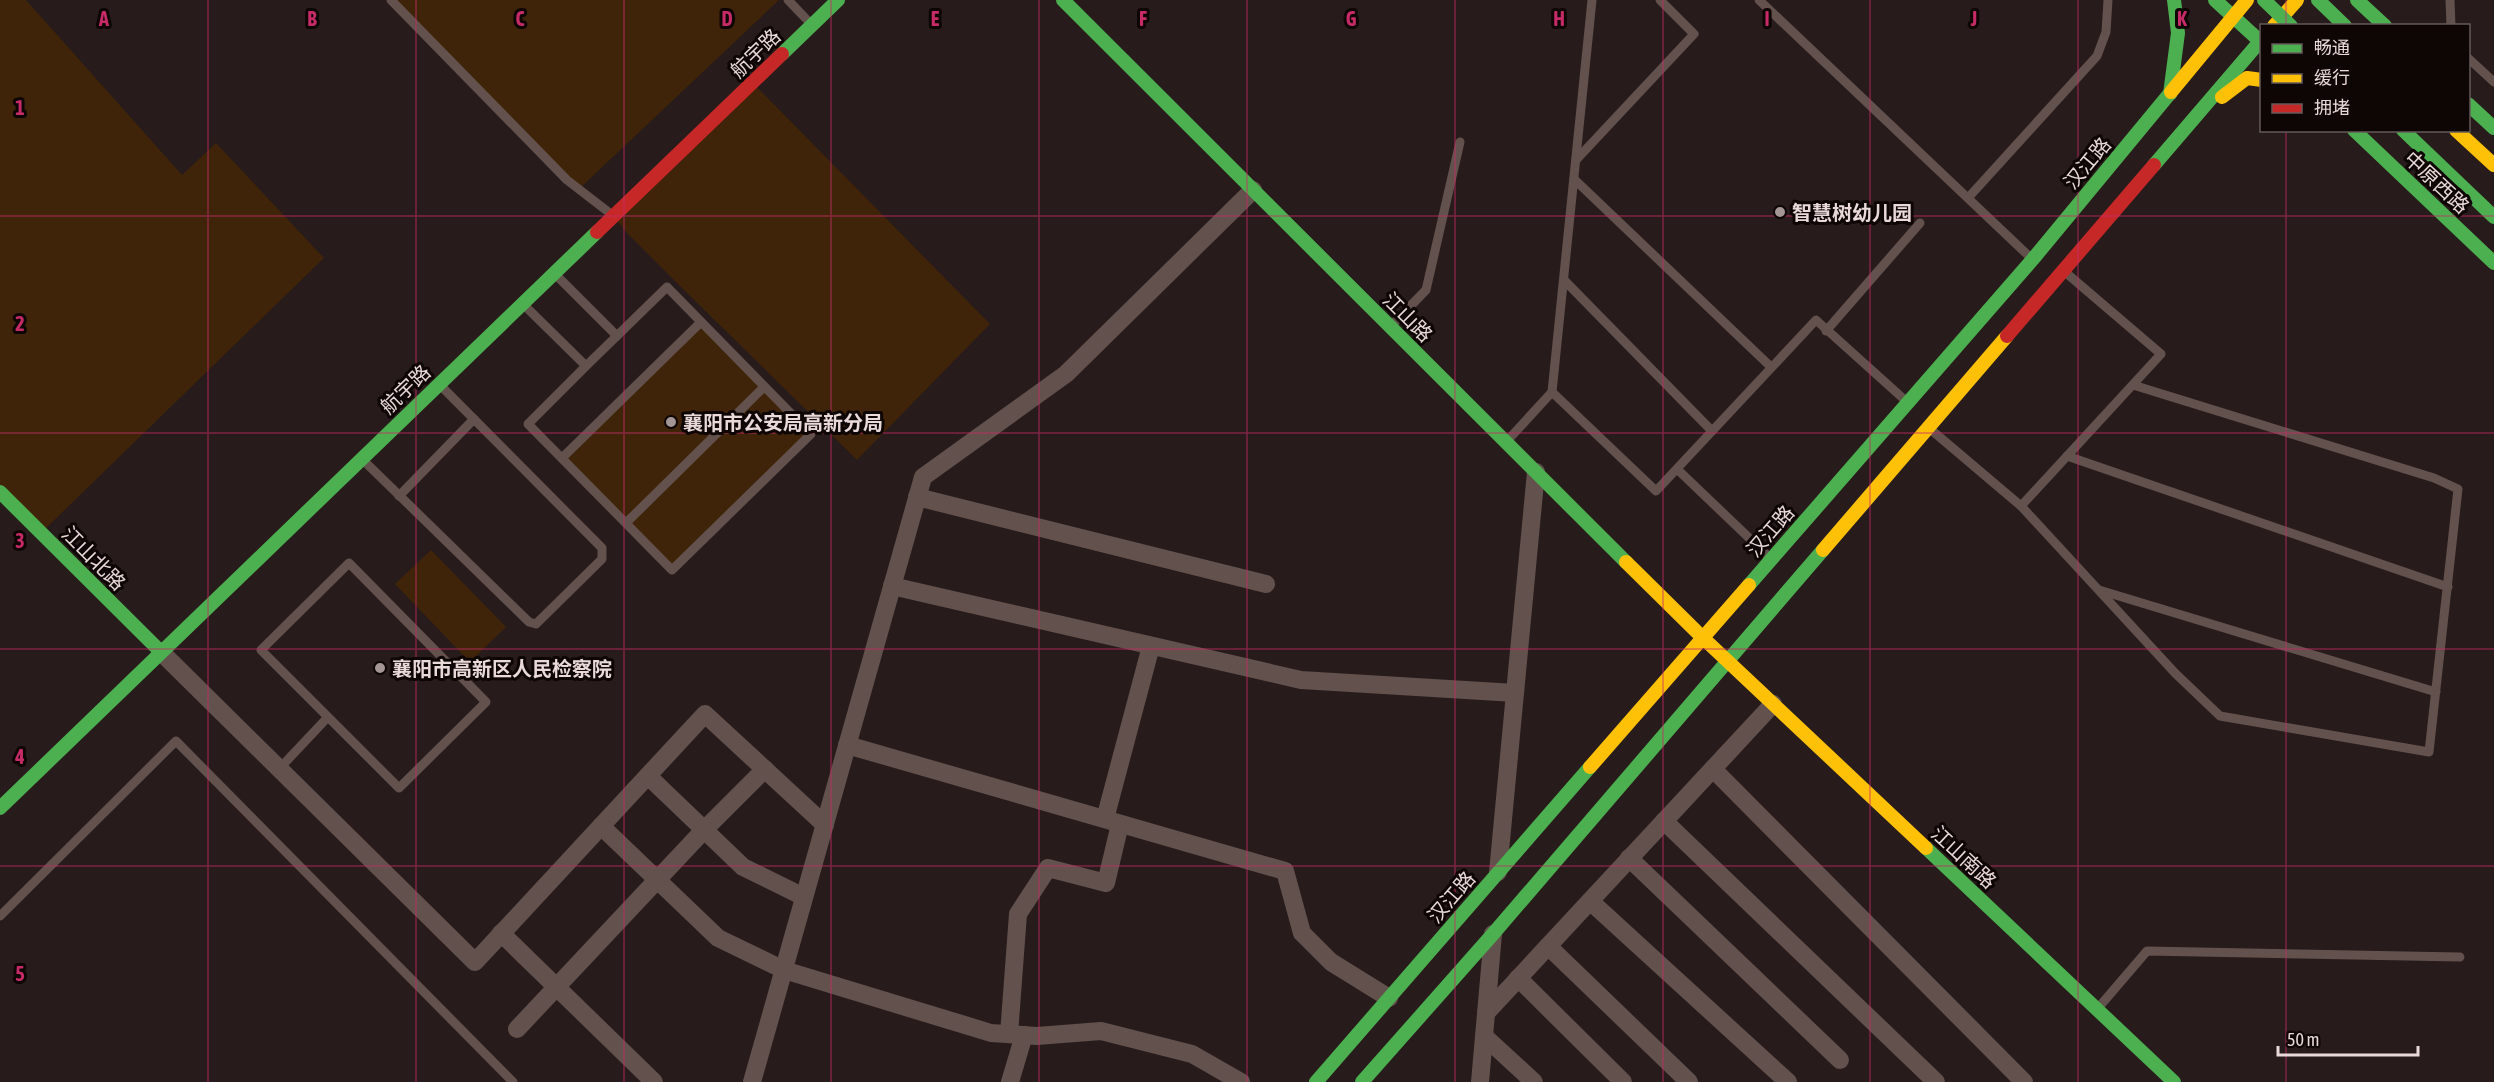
<svg xmlns="http://www.w3.org/2000/svg" width="2494" height="1082" viewBox="0 0 2494 1082" font-family="'Asap Condensed','Noto Sans SC',sans-serif">
  <style>
    .green { fill: #3f2409 }
    .lines { fill: none; stroke-linecap: round; stroke-linejoin: round }
    .lane { stroke: #62514c; stroke-width: 9 }
    .street { stroke: #62514c; stroke-width: 18 }
    .fast { stroke: #4caf50; stroke-width: 14 }
    .slow { stroke: #ffc107; stroke-width: 14 }
    .jam { stroke: #c62828; stroke-width: 14 }
    .fast-bridge { stroke: #4caf50; stroke-width: 14 }
    .grid { fill: none; stroke: #c62b68; stroke-width: 1.5; stroke-opacity: 0.55 }
    .poi-dot { fill: #a59696; stroke: #0e0505; stroke-width: 2 }
    .labels { text-anchor: middle; dominant-baseline: central; stroke-width: 6; stroke-linejoin: round; paint-order: stroke }
    .street-label { font-size: 20px; fill: #e9d9d9; stroke: #0e0505 }
    .poi-label { font-size: 20px; font-weight: bold; fill: #e9d9d9; stroke: #0e0505; text-anchor: start }
    .grid-label { font-size: 20px; text-anchor: middle; font-weight: bold; fill: #c62b68; stroke: #0e0505; stroke-width: 6; stroke-linejoin: round; paint-order: stroke }
  </style>
  <rect width="100%" height="100%" fill="#271b1b"/>
  <g class="green">
    <polygon points="0,0 26,0 182,175 216,143 324,258 41,533 0,492"/>
    <polygon points="391,0 779,0 579,189"/>
    <polygon points="752,82 990,324 857,460 680,286 627,233 613,216"/>
    <polygon points="701,322 811,434 672,570 562,458"/>
    <polygon points="431,550 506,627 470,662 395,584"/>
  </g>
  <g class="lines">
    <g class="lane">
      <polyline points="391,0 567,180 611,214"/>
      <polyline points="788,0 810,23"/>
      <polyline points="1592,0 1552,392 1656,491 1816,320 1906,401"/>
      <polyline points="1759,0 2032,259"/>
      <polyline points="2450,0 2451,26"/>
      <polyline points="2468,58 2494,82"/>
      <polyline points="1576,160 1694,34 1660,0"/>
      <polyline points="1574,179 1771,367"/>
      <polyline points="1968,198 2097,56 2106,32 2108,0"/>
      <polyline points="2065,272 2161,354 2021,506 2175,673 2220,716 2429,752 2458,489 2434,478 2133,385"/>
      <polyline points="555,274 617,336"/>
      <polyline points="1564,280 1712,431"/>
      <polyline points="524,305 586,366 528,424 672,570 811,434 667,287 586,366"/>
      <polyline points="1392,325 1426,290 1460,142"/>
      <polyline points="1826,331 1920,223"/>
      <polyline points="1929,428 2021,506"/>
      <polyline points="1507,441 1552,392"/>
      <polyline points="2067,456 2448,587"/>
      <polyline points="562,458 701,322"/>
      <polyline points="363,460 529,622 536,624 602,559 602,548 441,386"/>
      <polyline points="1677,469 1769,557"/>
      <polyline points="399,496 474,419"/>
      <polyline points="626,523 764,387"/>
      <polyline points="2099,590 2436,692"/>
      <polyline points="279,769 328,717 399,788 486,702 349,563 261,650 328,717"/>
      <polyline points="0,916 176,741 513,1082"/>
      <polyline points="2099,1007 2147,951 2460,957"/>
    </g>
    <g class="street">
      <polyline points="917,497 1266,584"/>
      <polyline points="892,586 1301,680 1515,693"/>
      <polyline points="160,651 475,962 705,714 825,825"/>
      <polyline points="847,745 1285,871 1302,933 1331,962 1389,998"/>
      <polyline points="1713,769 2024,1082"/>
      <polyline points="648,776 743,867 804,897"/>
      <polyline points="1105,819 1151,646"/>
      <polyline points="1664,821 1936,1082"/>
      <polyline points="601,826 718,938 784,970 991,1033 1037,1036 1101,1031 1192,1054 1241,1082"/>
      <polyline points="1629,858 1840,1060"/>
      <polyline points="1498,872 1536,472"/>
      <polyline points="1590,901 1788,1082"/>
      <polyline points="501,933 654,1082"/>
      <polyline points="1548,946 1689,1082"/>
      <polyline points="1518,978 1623,1082"/>
      <polyline points="1486,1013 1773,704"/>
      <polyline points="517,1029 704,830 765,769"/>
      <polyline points="1009,1034 1018,914 1048,868 1106,883 1120,824"/>
      <polyline points="1484,1036 1534,1082"/>
      <polyline points="752,1082 923,477 1066,374 1253,190"/>
      <polyline points="1010,1082 1024,1035"/>
      <polyline points="1480,1082 1493,934"/>
    </g>
    <g class="fast">
      <polyline points="1063,0 1626,562"/>
      <polyline points="2215,0 2262,43"/>
      <polyline points="2318,0 2345,26"/>
      <polyline points="2357,0 2385,26"/>
      <polyline points="782,54 838,0"/>
      <polyline points="2170,94 2178,33 2174,0"/>
      <polyline points="2468,104 2494,128"/>
      <polyline points="2354,130 2494,263"/>
      <polyline points="2403,130 2494,217"/>
      <polyline points="2154,165 2262,39"/>
      <polyline points="0,492 160,651"/>
      <polyline points="1749,585 2033,259 2171,92"/>
      <polyline points="0,808 597,232"/>
      <polyline points="1926,848 2174,1082"/>
      <polyline points="1316,1082 1590,767"/>
      <polyline points="1362,1082 1493,934 1823,550"/>
    </g>
    <g class="slow">
      <polyline points="2274,26 2297,0"/>
      <polyline points="2171,92 2247,0"/>
      <polyline points="2222,97 2247,78 2262,80"/>
      <polyline points="2456,130 2494,165"/>
      <polyline points="1823,550 2007,336"/>
      <polyline points="1626,562 1702,637 1926,848"/>
      <polyline points="1590,767 1749,585"/>
    </g>
    <g class="jam">
      <polyline points="597,232 782,54"/>
      <polyline points="2007,336 2154,165"/>
    </g>
    <polyline class="fast-bridge" points="2264,0 2291,26"/>
  </g>
  <path class="grid" d="M208,0v1082M416,0v1082M624,0v1082M831,0v1082M1039,0v1082M1247,0v1082M1455,0v1082M1663,0v1082M1870,0v1082M2078,0v1082M2286,0v26M2286,130v952M0,216h2494M0,433h2494M0,649h2494M0,866h2494"/>
  <g class="poi-dot">
    <circle cx="1780" cy="212" r="6"/>
    <circle cx="671" cy="422" r="6"/>
    <circle cx="380" cy="668" r="6"/>
  </g>
  <g class="labels">
    <g class="street-label">
      <text transform="translate(755 53) rotate(-44)">航宇路</text>
      <text transform="translate(2087 163) rotate(-50)">汉江路</text>
      <text transform="translate(2437 182) rotate(43)">中原西路</text>
      <text transform="translate(1408 317) rotate(45)">江山路</text>
      <text transform="translate(405 389) rotate(-44)">航宇路</text>
      <text transform="translate(1770 531) rotate(-49)">汉江路</text>
      <text transform="translate(94 558) rotate(45)">江山北路</text>
      <text transform="translate(1964 857) rotate(43)">江山南路</text>
      <text transform="translate(1451 897) rotate(-49)">汉江路</text>
    </g>
    <g class="poi-label">
      <text x="1792" y="212">智慧树幼儿园</text>
      <text x="683" y="422">襄阳市公安局高新分局</text>
      <text x="392" y="668">襄阳市高新区人民检察院</text>
    </g>
  </g>
  <g class="grid-label">
    <text x="104" y="26">A</text>
    <text x="312" y="26">B</text>
    <text x="520" y="26">C</text>
    <text x="727" y="26">D</text>
    <text x="935" y="26">E</text>
    <text x="1143" y="26">F</text>
    <text x="1351" y="26">G</text>
    <text x="1559" y="26">H</text>
    <text x="1767" y="26">I</text>
    <text x="1974" y="26">J</text>
    <text x="2182" y="26">K</text>
    <text x="20" y="115">1</text>
    <text x="20" y="331">2</text>
    <text x="20" y="548">3</text>
    <text x="20" y="764">4</text>
    <text x="20" y="981">5</text>
  </g>
  <rect x="2260" y="24" width="210" height="108" fill="#0e0505" stroke="#665a5a" stroke-width="1.5"/>
  <rect x="2272" y="44" width="30" height="9" fill="#4caf50" stroke="#665a5a" stroke-width="1.5"/>
  <text x="2314" y="54" font-size="18" fill="#e9d9d9">畅通</text>
  <rect x="2272" y="74" width="30" height="9" fill="#ffc107" stroke="#665a5a" stroke-width="1.5"/>
  <text x="2314" y="84" font-size="18" fill="#e9d9d9">缓行</text>
  <rect x="2272" y="104" width="30" height="9" fill="#c62828" stroke="#665a5a" stroke-width="1.5"/>
  <text x="2314" y="114" font-size="18" fill="#e9d9d9">拥堵</text>
  <path d="M2278 1046v9h140v-9" fill="none" stroke="#e9d9d9" stroke-width="3"/>
  <text x="2287" y="1046" font-size="18" fill="#e9d9d9" stroke="#0e0505" stroke-width="4.5" paint-order="stroke">50 m</text>
</svg>
